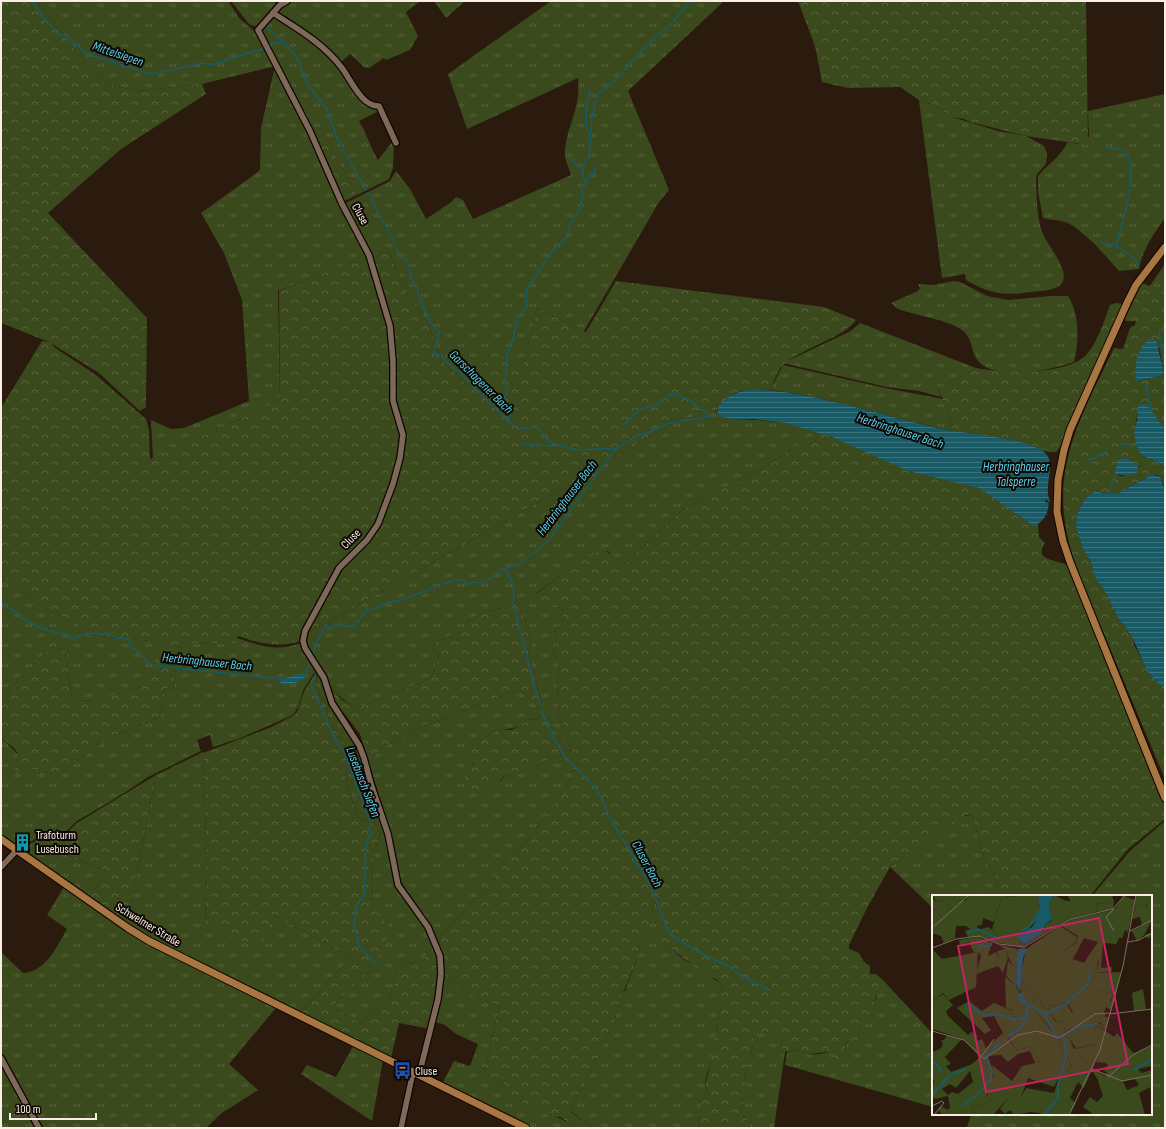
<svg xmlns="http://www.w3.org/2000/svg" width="1166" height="1129" viewBox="0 0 1166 1129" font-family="'Sofia Sans Condensed',sans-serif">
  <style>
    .grass { fill: url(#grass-tufts) }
    .forest { fill: url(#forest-crowns); fill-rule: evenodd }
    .water { fill: url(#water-rules) }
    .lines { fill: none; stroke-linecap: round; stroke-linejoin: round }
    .stream { stroke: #195a67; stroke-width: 1.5 }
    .minor-casing { stroke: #120500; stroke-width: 8 }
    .major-casing { stroke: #120500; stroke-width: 9 }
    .minor { stroke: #7d695a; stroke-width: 5.5 }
    .major { stroke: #a87643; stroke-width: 7 }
    .labels { text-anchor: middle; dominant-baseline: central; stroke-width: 4; stroke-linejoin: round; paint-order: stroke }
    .street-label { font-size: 12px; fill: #f9ede5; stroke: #0e0703 }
    .poi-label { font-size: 12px; fill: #f9ede5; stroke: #0e0703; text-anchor: start }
    .water-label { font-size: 13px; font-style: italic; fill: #59d3ec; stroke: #0e0703 }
    .inset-river { fill: none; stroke: #195a67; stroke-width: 2 }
    .inset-road { fill: none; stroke: #7d6e64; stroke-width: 1 }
    .view { fill: #c52362; fill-opacity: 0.15; stroke: #c52362; stroke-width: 2 }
    .inset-edge { fill: none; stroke: #f9ede5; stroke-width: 2 }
  </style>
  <defs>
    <pattern id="grass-tufts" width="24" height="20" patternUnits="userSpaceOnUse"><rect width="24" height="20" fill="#3a4a1c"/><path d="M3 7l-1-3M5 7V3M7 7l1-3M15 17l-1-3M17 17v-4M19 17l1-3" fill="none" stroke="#57643d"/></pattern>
    <pattern id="forest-crowns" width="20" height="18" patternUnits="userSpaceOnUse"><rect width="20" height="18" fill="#3a4a1c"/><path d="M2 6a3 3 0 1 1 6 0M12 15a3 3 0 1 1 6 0" fill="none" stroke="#57643d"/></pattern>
    <pattern id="water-rules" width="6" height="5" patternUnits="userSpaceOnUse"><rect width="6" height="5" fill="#195a67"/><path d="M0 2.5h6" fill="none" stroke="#3b727d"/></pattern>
  </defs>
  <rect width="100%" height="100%" fill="#2b1a0e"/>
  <g class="grass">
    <polygon points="37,1 228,1 240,19 260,36 293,99 368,256 278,291 280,401 153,458 151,420 171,429 184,428 249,401 242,300 224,253 201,213 258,172 260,169 261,128 275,66 202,84 138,91 108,84 89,68"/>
    <polygon points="231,1 274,1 277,5 257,27 249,24"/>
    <polygon points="290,1 420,1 406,12 418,36 410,50 386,60 384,58 369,68 364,67 350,54 340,63 276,12"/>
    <polygon points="434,1 465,1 446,18"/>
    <path d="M551,1h170l1,2 -94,88 41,99 -10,12 -75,129 -47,-23 -15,63 -28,-23 -25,38 -25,-23 -8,-15 -7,-24 -20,-26 -21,-47 -16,5 -28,-52 46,-23 6,-10 14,18 16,30 24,-16 6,-6 7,3 10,19 98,-44c-2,-8 -7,-16 -6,-24 2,-27 16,-41 13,-73l-111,51 -19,-55z"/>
    <path d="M272,17h3l49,33 50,60 4,-2 1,3 -20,10c8,12 11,27 19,39l14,-18 2,2 -1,24 -4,11 -32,16 -35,-64 -5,-3 -5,3 -28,-53 -23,-48z"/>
    <path d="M1165,94v124c-11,15 -23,33 -26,51l-20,2c-15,-17 -30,-35 -49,-47 -7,-4 -19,-4 -27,-6l-5,-26v-16c10,-12 22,-19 30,-34l10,2 11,-7 -1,-26z"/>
    <path d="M919,100l17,6 16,11 46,14 28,5 18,10 3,7 -1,11 -9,10 -1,5c1,18 0,40 8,57 5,11 26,35 18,47 -6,8 -22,8 -31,9 -27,4 -41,2 -65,-12l-1,-6 -23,4z"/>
    <polygon points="1165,264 1165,292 1149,287"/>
    <path d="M954,281l6,1 27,14 21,4 44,-4h16c12,19 11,46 6,66 -22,8 -77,19 -95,0 -9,-10 -5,-23 -17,-32 -16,-11 -45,-14 -64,-21l-7,-6 27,-12 2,-3 -2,-4 16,1z"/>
    <polygon points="860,323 976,368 938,389 941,397 919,391 887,387 783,363 851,331"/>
    <path d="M783,365l102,23 58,11 6,13 4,19c-61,-12 -120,-34 -183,-41z"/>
    <path d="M717,410l-1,4 17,5 24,1 28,3 35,10 -6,10 -17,3 -31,20 -84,44 -57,54 -9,-3 -8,-10c-27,9 -49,26 -72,42l8,13 13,-1 4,3 2,8 -1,8 -6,5 -1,6 3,6 -5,14 4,4 2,10 -2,17 2,31 8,19 4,16 -6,-3 -6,-10 -1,-5 -8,-8 -3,-14 -11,8 -9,-1 -8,8 -25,4 -7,6 -3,-2 -15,12v7l5,6 -1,9 10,18 19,-7 3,-5c19,3 37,-15 55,-20l13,12 1,9 -43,60 -11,11 -15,10 -5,13 -6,9 -47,50 -9,13 -12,-22 -28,-43 -8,-47 -21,-67 11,-14 31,-18 109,-42 19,19 3,-5c-4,-11 -6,-23 -9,-34 -3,-7 -5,-10 -5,-18l4,-6 -9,-32 -9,-11 -18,8 -9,1 -17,8 -8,12 -24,10 -8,6 10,6 -9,25 -51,22 -24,8c-24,-14 -49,-45 -51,-73l269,-153 117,-70z"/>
    <path d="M1,575c11,10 22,19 35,27 16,11 37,18 50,33l75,7 -12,43 -53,15 -24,1 -6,-50 -13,-5 -52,51z"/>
    <path d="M237,638c25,8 38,14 64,5l15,27 -13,20 -5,17 -5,8 -55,24 -25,8 -3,-12 -13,5 4,11 -53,26 -22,15 -49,29 -13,12 -21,2 -24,13 -18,-12v-99l31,32 26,6 51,-37 51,-21 4,-29 9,1 6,-45 56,-1z"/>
    <polygon points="317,671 321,676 327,692 360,743 389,842 396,885 420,917 435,945 420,961 397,967 389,999 360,1023 332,1006 371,969 374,910 371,886 374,849 381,834 377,825 357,817 345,776 349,764 344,743 329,721 326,701 322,699 316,684"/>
    <polygon points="203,752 207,866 205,924 273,915 349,956 347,962 299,1013 176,952 127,925 156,775"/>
    <polygon points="963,816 972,816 984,857 997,879 996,884 1004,896 933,896 933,908 890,867"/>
    <polygon points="1165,821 1165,1128 967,1128 971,1114 1151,1114 1151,896 1092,896 1130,851"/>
    <polygon points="33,842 107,871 89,898 21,850"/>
    <path d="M64,887l83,56 129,65 -47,56 29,26 -36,23 -16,15h-165l-40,-73v-103l22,21c23,-1 34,-27 44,-44l-20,-14z"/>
    <path d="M655,903c9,6 9,22 4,30l5,12 11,5 1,4 44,29 3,10v13l-3,5 -4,17c8,11 -11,43 -11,57 0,3 3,7 4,9l-7,6 -4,28h-109l1,-2 -19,-15 1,-5 28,-52 10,-25h2l7,-24 -3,-5 4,-8 5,-1 13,-35 1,-17 9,-13z"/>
    <path d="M443,974l32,23 24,9 -15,68c6,3 16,6 19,10 5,7 8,12 15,16 19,12 41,15 59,28h-44l-91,-44 12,-23 16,5 8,-22 -22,-10 -11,-9 -10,-3z"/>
    <path d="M882,979l51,55v73l-148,-42 2,-13 11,-2c10,10 35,1 47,-3l3,-6 11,-2 2,-14h2l13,-26 2,-9h4z"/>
    <polygon points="753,1028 782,1038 781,1048 785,1052 774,1128 749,1128 750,1125 741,1112 744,1098 749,1089 744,1080 754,1041 752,1032"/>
    <polygon points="353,1046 383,1060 372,1121 301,1074 307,1065 336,1077"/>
    <polygon points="1,1058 39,1128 1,1128"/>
  </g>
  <g class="forest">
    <path d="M1,1h36l52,67 19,16 30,7 64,-7 4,10 -85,55 -73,64 99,105 -1,85v4l-6,4 -41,-38 -47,-29 2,3 42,28 50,44 3,11 1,29 130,-58 -1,-110 90,-36 3,1 16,-5 21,47 20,26 7,24 8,15 25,23 25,-38 28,22 15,-62 49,24 30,-51 208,26 32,13c-10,16 -54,29 -71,43 -7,5 -11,19 -15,27 -23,-2 -39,-1 -53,20l-26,2 -117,70 -269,153 -4,6c-23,7 -40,3 -63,-5l-2,7 -57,1 -6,45 -9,-1 -4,29 -51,21 -51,37 -26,-6 -6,6 -12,-7 4,-16 -17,-15v-40l52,-51 13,5 6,50 24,-1 52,-15 12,-43 -74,-7c-13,-15 -34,-22 -50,-33 -13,-8 -24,-17 -35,-27v-167l41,-67 7,1 -48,-19z"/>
    <polygon points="798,1 1086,1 1088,145 1026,136 970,122 964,119 952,117 936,106 919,100 900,87 848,88 822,82 815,46"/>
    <polygon points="317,128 322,131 357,195 344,201 312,131"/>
    <path d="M1142,283l23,9v137l-21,-26h-3c-2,2 -7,26 -6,30 1,8 4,15 6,22l24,11v24l-2,-7 -5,-8 -5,-1 -36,20h-9l-12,-3 -12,9 -7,14 -1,13 7,22 5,6 8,25 6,6 17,34 6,6 8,13 1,6 17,30 14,16v88l-87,-207c-34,-93 -4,-141 36,-224l9,1 7,-21 5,-3 1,-4h-10l-1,-2zM1159,347l5,25 -3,4 -23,5zM1128,459l10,6 1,3 -12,8h-9z"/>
    <path d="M1116,303l6,1 -61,142 -5,6c-15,1 -27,-7 -42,-11 -20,-4 -41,-7 -61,-10l-4,-19 -11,-23 38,-21c26,5 90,8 110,-13 12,-13 18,-34 24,-50z"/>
    <path d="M820,433l37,13 51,25 66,15 9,4 49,35 6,-1 1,13 6,6c-13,19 15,16 23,23l97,238v15l-37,30 -38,47h-86l-8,-12 1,-5 -13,-22 -12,-41 -6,-1 -76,52 -23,41 -18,37v4l10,4 5,9 6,4v8h6l6,5v11h-4l-9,31 -3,4 -5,1 -3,17 -10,-2 -2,2 -1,4 3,5c-1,5 -3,8 -9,9l-9,-9c-10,-1 -24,6 -32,-2l-13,2 -4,-4 1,-10 -29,-9 -1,3 2,9 -10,39 6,9v4l-6,5 -3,14 9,13 -1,3h-51l4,-28 7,-6 -4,-8 9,-38 2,-3 -2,-7 4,-7 -2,-3 4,-17 3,-5 -4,-7 4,-6 -3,-10 -4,-4 -15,-6 -12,-11 -13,-9 -1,-3 -11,-5 -5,-4v-8l4,-11 -5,-17 -3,-2 -10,34 -6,2 -1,17 -14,35 -4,1 -3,8 2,5 -7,24h-2l-10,25 -28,52 -1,6 19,14 -1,2h-12l-17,-11 -9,-1 -19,-8 -16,-9 -10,-8 -3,-8 -19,-9 15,-68 -24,-9 -32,-23 -5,-32 9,-13 47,-50 6,-9 5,-13 15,-10 11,-11 43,-60 -1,-9 -13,-12c-19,5 -35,23 -55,20l-7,8 -6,4h-9l-7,6 -6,-2 -6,-6 1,-10 8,-7 1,-5 -8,-14 18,-15 3,3 11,-8 12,1 9,-3 8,-8 9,1 4,-2 3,-6h4l3,14 8,8 1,5 6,10 6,3 -4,-16 -8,-19 -2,-31 2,-17 -2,-10 -4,-4 5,-14 -3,-5 1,-7 6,-5 1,-8 -2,-8 -4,-3 -4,2 -22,-3 -2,-3 1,-3 40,-29 32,-20c9,4 13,11 23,15l57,-54 84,-44 31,-20 17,-3z"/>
    <path d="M514,602l9,11 9,32 -4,6c0,8 2,11 5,18 3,11 5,23 9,34l-3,5 -19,-19 -109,42 -31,18 -11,14 -9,-29 -27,-35 -6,-16 15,17 14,8 24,-8 51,-22 9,-25 -10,-6 8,-6 24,-10 8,-12 17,-8 9,-1z"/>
    <polygon points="316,672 316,684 322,699 326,701 329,721 344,743 349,764 345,776 357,817 377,825 381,834 374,849 371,886 374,910 392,929 371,969 332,1006 360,1023 389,999 397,967 420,961 435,945 440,974 430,1029 399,1023 391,1058 299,1013 347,962 349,956 273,915 260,949 205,924 207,866 203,753 269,728 293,716 297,712 304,691"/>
    <polygon points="156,775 127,925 89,898 107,871 33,842 43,837 64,835 77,823"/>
  </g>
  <g class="water">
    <path d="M1150,339l6,1 8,32 -3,4 -25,5c-2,-15 1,-33 14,-42z"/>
    <path d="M754,389c63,4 122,25 183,39 25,6 92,9 109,26 10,9 -3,34 4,47l-1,1 -3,-3 -1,3 4,1c-2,13 -4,15 -13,23l-4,-1 -53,-37 -71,-17 -76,-34 -47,-14 -31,-4h-21l-16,-3c-1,-18 23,-26 37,-27z"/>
    <polygon points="1141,403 1146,404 1165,429 1165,466 1141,455 1136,444 1134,431 1137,420 1138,407"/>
    <polygon points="1123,458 1128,459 1138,465 1138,472 1127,476 1115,474 1117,461"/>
    <polygon points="1153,474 1160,477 1165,490 1165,691 1148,672 1133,639 1125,626 1119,620 1102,586 1096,580 1090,560 1083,549 1076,527 1077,514 1084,500 1095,491 1108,494 1117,494"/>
    <polygon points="302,673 306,674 304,679 296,683 282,685 280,682 282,679"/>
  </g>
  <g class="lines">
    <g class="stream">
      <polyline points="32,1 46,22 54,28 56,33 68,37 87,54 150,74 204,63 212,65 264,48"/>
      <polyline points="265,27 276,35 296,55 307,84 327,109 337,138 366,190"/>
      <polyline points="72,44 74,46"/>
      <polyline points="269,45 273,43 283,43"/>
      <path d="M590,136c-6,-9 -4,-36 0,-46"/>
      <path d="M1107,147c6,3 13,1 18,5 16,15 -4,75 -9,94l20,14 2,6"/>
      <polyline points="570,158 583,172"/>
      <polyline points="586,183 591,175 595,174 594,167"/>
      <polyline points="367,193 372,197 373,203 395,243"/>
      <polyline points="1101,242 1116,246"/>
      <path d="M396,247l2,6c10,4 12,22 16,32l3,1c1,11 13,40 22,46l-5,22 7,1 4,6 14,11 54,54"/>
      <polyline points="1160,331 1159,334 1165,364"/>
      <polyline points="1146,384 1152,412"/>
      <path d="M509,422l-1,-6 -8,-8 8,-17 -3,-8 2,-28 7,-19 3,-18 10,-12 -1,-10 1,-7 26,-39 14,-13 3,-13 10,-15v-6l4,-6c-4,-4 -3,-10 2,-13l-3,-8 1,-13 5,-6 3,-40 5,-22 17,-14 40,-43 14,-11 23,-26"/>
      <polyline points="624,425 638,410 658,404 670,395 674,394 688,399 694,403 699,409 706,411 708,416"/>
      <polyline points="518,429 537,427 553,446 558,445 578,450 616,448"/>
      <polyline points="523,444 553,446"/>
      <polyline points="1119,444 1133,444"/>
      <polyline points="1041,451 1042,449 1047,450"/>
      <polyline points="1088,459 1093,459 1107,451"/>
      <polyline points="1108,494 1114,478"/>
      <path d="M505,569c7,14 11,16 8,33l22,87 6,17"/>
      <path d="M1,602c5,5 10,7 15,10 3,2 4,5 6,6 14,8 30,16 47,17l3,4c9,-6 27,-6 37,-5 4,1 5,4 9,4 5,1 7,0 12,2l-1,6 9,6 12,13 132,14"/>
      <path d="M313,656l2,-10 11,-22 3,5 5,-3h20l13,-16c9,1 12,-5 20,-7 5,-2 10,-2 15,-3 16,-5 47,-22 62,-20l2,5 7,-3 11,1 19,-14 16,-5 28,-22 68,-92 24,-16 4,1 27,-12 42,-7"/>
      <polyline points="305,674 309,665"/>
      <polyline points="316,674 311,684 312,687 333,735 345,754 370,821 369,830 372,833 368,839 366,848 364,896 357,904 354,925 359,946 375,964"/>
      <polyline points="542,711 545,720 549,723 549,728 553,733 553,738 556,741 565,757 581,772 600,795 609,816 651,887 663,917 662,919 670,933 675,938 708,957 727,965 741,976 770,990"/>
    </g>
    <defs>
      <g id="minor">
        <polyline points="287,1 280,5 258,30 310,131 342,204 369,255 390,326 393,361 393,401 403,435 400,458 393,484 378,524 367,540 339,568 305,631 303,641 305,648 324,678 332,703 359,745 364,758 371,784 388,834 398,885 428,927 440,956 441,974 438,999 419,1075"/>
        <path d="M273,13c25,16 51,31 69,55 9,12 20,39 37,38l17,37"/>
        <polyline points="1,867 17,850"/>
        <polyline points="1,1058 39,1128"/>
        <polyline points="401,1128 413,1072"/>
      </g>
      <g id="major">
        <polyline points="1165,247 1136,285 1127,303 1070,430 1064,450 1058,480 1057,512 1063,541 1070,562 1165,798"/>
        <polyline points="1,839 128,928 149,941 526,1128"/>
      </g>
    </defs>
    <use href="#minor" class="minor-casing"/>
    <use href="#major" class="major-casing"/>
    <use href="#minor" class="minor"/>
    <use href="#major" class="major"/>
  </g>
  <defs>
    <symbol id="building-bare" viewBox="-9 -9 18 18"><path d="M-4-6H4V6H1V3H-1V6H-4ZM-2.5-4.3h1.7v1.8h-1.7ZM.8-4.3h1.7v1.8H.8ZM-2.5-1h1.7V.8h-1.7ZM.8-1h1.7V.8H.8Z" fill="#0f9aa8" stroke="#0e0703" stroke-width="2.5" paint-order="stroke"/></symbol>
    <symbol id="bus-bare" viewBox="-9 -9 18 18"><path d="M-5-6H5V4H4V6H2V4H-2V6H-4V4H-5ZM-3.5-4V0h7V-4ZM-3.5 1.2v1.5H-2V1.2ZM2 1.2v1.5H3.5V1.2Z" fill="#1a4fb4" stroke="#0e0703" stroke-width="2.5" paint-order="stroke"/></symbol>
  </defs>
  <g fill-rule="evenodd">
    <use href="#building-bare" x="10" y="830" width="25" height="25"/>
    <use href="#bus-bare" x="390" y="1058" width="25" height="25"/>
  </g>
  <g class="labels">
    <g class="street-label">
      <text transform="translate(360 214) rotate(61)">Cluse</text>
      <text transform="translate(351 539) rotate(-46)">Cluse</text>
      <text transform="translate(148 925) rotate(31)">Schwelmer Straße</text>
    </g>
    <g class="poi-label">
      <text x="36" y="835">Trafoturm<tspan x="36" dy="14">Lusebusch</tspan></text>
      <text x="415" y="1071">Cluse</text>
    </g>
    <g class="water-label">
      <text transform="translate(118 54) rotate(19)">Mittelsiepen</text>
      <text transform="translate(481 382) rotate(45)">Garschagener Bach</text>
      <text transform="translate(900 431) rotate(18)">Herbringhauser Bach</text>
      <text x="1016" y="467">Herbringhauser<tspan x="1016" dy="15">Talsperre</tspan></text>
      <text transform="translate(567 498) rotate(-53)">Herbringhauser Bach</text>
      <text transform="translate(207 662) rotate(6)">Herbringhauser Bach</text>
      <text transform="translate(363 782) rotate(69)">Lusebusch Siefen</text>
      <text transform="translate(647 864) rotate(62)">Cluser Bach</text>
    </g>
  </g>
  <g transform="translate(932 895)">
    <rect width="220" height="220" fill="#2b1a0e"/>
    <path d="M37,0h46v1l-13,1 -8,25 -11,-4 -1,7 -5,1 1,4 10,-3 7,4 -1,10 -12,-4h-14l-3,-6 5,-2 -4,-3h-10l-1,12 -11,5 -3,-7 -9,-3v-5l11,-10 -11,-10v-10l5,4 6,-2 9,11h10l-2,-2zM209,0h11v25l-10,5 -2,-8 -8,2 4,-15 10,3 3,-5zM192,1l11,4 -7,32 -3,-2 -3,9 -2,-2 -4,7 -13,-1 -2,25 11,-1v4l-15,2 2,-12 -12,-3 11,-16 -14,-4 -11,21 -8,-9 11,-7 2,-7 -18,-11 11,-6 43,-9zM182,7l-1,7 -17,3 2,-8zM220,25l-8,15 8,-2 -3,6 -5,-4 -7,6 -5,-10zM46,42l14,6 -4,13 8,-4 3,7 -2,-8 8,-2 3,9 -5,15 -5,-7 -22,8 5,-18 -3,-4 -4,1 -5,-11 -9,3 -1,-5zM76,66l4,4 5,-3 -1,24 -10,-10zM161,82h27l-9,33 -5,-3 -2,6h-7l3,-8 11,-3 3,-11 -3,2 -28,-5 5,-2zM88,84l22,21 -2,3 8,8 1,-5 18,-4 -5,4 7,9 4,-3 -6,-9 2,-2 37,21 -2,4 -5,-4 -19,3 -17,11 6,2 5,11 23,-5 -3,-9 3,-10 17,12 3,-4 17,21 18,-8v20l-14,3 3,4 11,-3v28l-2,-11 -11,6 6,22h-54l1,-2 -9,-6 7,-10 7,5 6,-6 -6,-18 -5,-7v-2l13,7 2,-4 -3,-1 4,-6 -2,-2 -10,-1 3,-8h-20l12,13 2,-10 4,2 -13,29 -6,-6 -8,16 6,5 -7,12h-29l1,-2 -10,-1 -17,3 -4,-5 -5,4 -5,-5 12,-16 9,4 5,-9 28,5 9,-26v-11l5,1 4,9 -6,4 11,7 5,-8 -10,-15h-9l-4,-16 -38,-43zM129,112l-1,3 13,18 -9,6 2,-4 -5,-9 -5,1 -7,-9zM203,184l4,6 -12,5 -4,-9zM211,94l3,20 -12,2 -2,-18zM11,99l10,11 -7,6 2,5 20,19 4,-3 6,4 -3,2 3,3 4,-2 4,9 17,-15 -9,-17 -12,2 9,12 -6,4 -28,-26 12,-7 13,10 12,-8 19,8 -1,6 8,1 3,6 -15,13 1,3 7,10 14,-3 10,15 -5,1 -5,-12 -12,3 -10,8 -7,-7 -13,1 6,17 -8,25 6,2 -10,5 -11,2 4,7 -33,1 -4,-6 3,-3 7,4 2,-3 -2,-11 -13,3 -3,-3 2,-16 -2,-1v-27l8,-3 3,-4 -2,-5h3l3,-5 15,4 -17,18 6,7 -5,2 5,6 21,-8 8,-7 -17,-18 -31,-10v-28zM38,176l3,11 -15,12 -6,-2 -4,3 -6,-6 8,-5 6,4z" fill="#3a4a1c" fill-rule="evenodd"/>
    <path d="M0,0h37l-5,5 2,4 -6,5 3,2 -6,6 -14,-17 -6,2zM106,0l2,14 -4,13 -18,14 4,8 10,-4 12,-10 3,-8 5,-1 -3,-17 5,-9 12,6h5l-4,-6h45l2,7 -16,2 -2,8 -26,6 -48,29 -28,-5 1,-11 -3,-2 10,-32zM209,0l9,6 -5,6 -9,-3 -2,10 2,-18zM0,13l11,10 -11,10zM128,31l17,11 -1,5 -11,8 8,9 11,4 4,-6 10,3 -1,13 24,-1 -1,5h-27l-5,10 -4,1 27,5 3,-2 -5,14h-9l-3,8h8v4h4l-3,13 -9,-5 -3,10 5,1 -2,8 -21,4 -7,-10 -6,-2 18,-12 12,-4 11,6 1,-4 -36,-21 -2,3 6,11h-5l-6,-8 4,-5 -17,4 -1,5 -8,-8 2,-3 -22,-21 6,-30zM65,49l20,5v13l-5,3 -7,-16zM0,54l10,10 36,-7 -2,35 -27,13 -6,-7 -11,8zM73,82l11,9 5,9 38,44 4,15h9l11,16 -6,7 -11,-7 6,-4 -4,-9 -5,-1 1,10 -10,21 -26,-9 -7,19 -9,-3 -19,21h-24l6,-2 -4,-6 11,-2 9,-5 -5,-2 2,-4 -5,-4 11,-14 -2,-11 20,16 10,-15 18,-4 -10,-15 -14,3 -8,-13 15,-13 -5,-2 2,-4 -8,-1 1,-7 -7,-2zM130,112l-2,3 13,17 -9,7 2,-4 -5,-9 -4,1 -8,-9zM147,159h20l-2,5 -4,-1 -2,9z" fill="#3a4a1c"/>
    <path d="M106,0h16l-5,9 3,16 -5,2 -5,10 -10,8 -9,4 -6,-8 15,-9 4,-5v-8l4,-5zM93,53l2,2 -4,8 -3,34 -4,-8 1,-31 1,-4z" fill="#195a67"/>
    <path class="inset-river" d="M90,36l6,-3 7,-10M35,38l11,-4 19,9M46,55l2,-4h10l2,-3M89,98l6,11 17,9 12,23 4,1M89,98l-2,5 5,5M36,109l16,11 13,-1 16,5 14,-1M130,112l25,-22 4,-14M114,119l15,-7M95,122v-13M75,141l13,-7 5,-9M131,141l17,-10 14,-1 4,-3M51,163l18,-16M0,165l10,11M201,176l19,-12M20,179l14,-5M45,199l14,-14 1,-9 -6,-13M0,200l19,-21M29,211l16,-11M112,220l14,-17v-14l8,-27 -1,-18 -3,-2"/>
    <path class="inset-road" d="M182,14l-8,8 8,14M0,33l37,-33M198,36l22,-11M196,47l11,-2 13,-7M0,53l24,-9 23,-3 20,8 25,3 46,-28 43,-10 12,-14M178,119l42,-5M0,136l32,9 20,19 34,-24 19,-4 22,7 36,-24 16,-1M49,162l13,-18M160,174l30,12 30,-6M176,182l26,-23 18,-9M0,211l10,-5 2,2 -10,12M137,220l31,-65 23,-84 13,-71"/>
    <path class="view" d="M167,23l29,146 -142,28 -28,-146z"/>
    <rect width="220" height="220" class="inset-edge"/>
  </g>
  <rect width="1166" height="1129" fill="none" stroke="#f9ede5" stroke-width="4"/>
  <path d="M10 1113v6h86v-6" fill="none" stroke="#f9ede5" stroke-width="2"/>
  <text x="16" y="1113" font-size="12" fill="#f9ede5" stroke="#0e0703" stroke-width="3" paint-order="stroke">100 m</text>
</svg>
